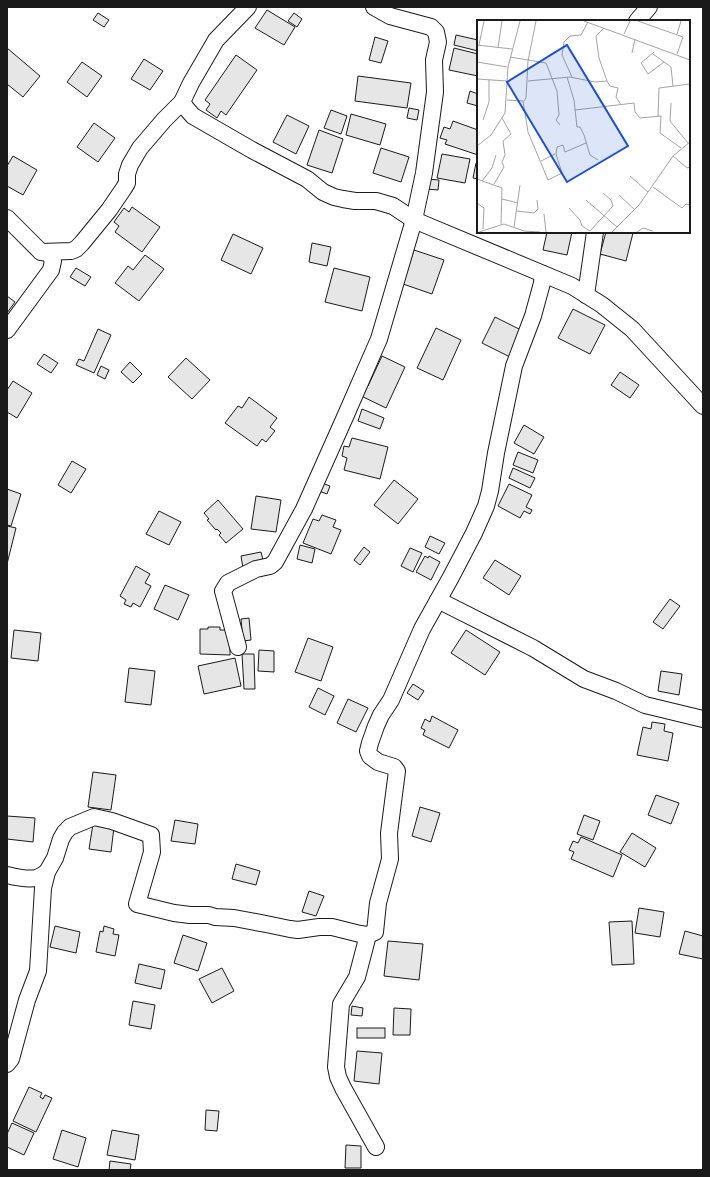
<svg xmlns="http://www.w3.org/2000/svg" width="710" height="1177" viewBox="0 0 710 1177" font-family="'Golos Text',sans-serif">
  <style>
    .building { fill: #e6e6e6; stroke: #1a1a1a }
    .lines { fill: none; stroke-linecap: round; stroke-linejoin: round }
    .minor-casing { stroke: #1a1a1a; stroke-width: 18 }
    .minor { stroke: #fff; stroke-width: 16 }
    .inset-road { fill: none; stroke: #a3a3a3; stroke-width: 1 }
    .view { fill: #1d4ed8; fill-opacity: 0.15; stroke: #1d4ed8; stroke-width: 2 }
    .inset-edge { fill: none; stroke: #1a1a1a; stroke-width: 2 }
  </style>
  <rect width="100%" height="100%" fill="#fff"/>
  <g class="building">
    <polygon points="267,10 295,27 284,45 255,28"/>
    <polygon points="98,13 109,20 104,27 93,20"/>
    <polygon points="294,13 302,19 297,27 288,21"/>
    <polygon points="456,35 478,40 478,51 454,45"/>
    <polygon points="375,37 388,41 381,63 369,60"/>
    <polygon points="7,48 40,76 23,97 7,84"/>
    <polygon points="454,48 478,54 478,76 449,70"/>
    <polygon points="236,55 257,70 226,115 221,111 217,118 206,110 210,104 205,100"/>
    <polygon points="144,59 163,71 150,90 131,79"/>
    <polygon points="82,62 102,76 87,97 67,82"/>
    <polygon points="358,76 411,83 407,108 355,101"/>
    <polygon points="470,91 478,94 478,106 467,103"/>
    <polygon points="409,108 419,110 417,120 407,118"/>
    <polygon points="331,110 347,116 341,134 324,128"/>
    <polygon points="351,114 386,124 380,145 346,135"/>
    <polygon points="287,115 309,126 296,154 273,142"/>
    <polygon points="453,121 478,130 478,155 445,144 447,140 440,138 444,127 450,129"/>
    <polygon points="94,123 115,138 98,162 77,147"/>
    <polygon points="319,130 343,139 332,173 307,165"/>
    <polygon points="381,148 409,157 401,182 373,173"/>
    <polygon points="442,154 470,159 465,183 437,178"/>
    <polygon points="13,156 37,170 23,195 7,186 7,166"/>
    <polygon points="476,163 478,164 478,179 473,178"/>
    <polygon points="427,179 439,180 438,190 426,189"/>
    <polygon points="132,207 160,227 142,252 115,232 119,226 114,222 124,208 129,212"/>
    <polygon points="547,232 572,232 567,255 543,250"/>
    <polygon points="606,232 630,232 633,233 626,261 600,254"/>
    <polygon points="233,234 263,248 251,274 221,260"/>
    <polygon points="312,243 331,247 327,266 309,262"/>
    <polygon points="414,250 444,260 432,294 403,284"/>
    <polygon points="145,255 164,269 139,301 115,283 128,266 133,270"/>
    <polygon points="76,268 91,277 85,286 70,277"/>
    <polygon points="334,268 370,277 362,311 325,302"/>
    <polygon points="7,296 15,302 7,313"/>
    <polygon points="573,309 605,325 590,354 558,338"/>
    <polygon points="495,317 525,332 512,358 482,343"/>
    <polygon points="436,328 461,340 443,380 417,368"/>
    <polygon points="98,329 111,335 94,373 76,365 79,359 84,361"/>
    <polygon points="44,354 58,363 51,373 37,364"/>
    <polygon points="382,356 405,367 386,408 355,393 368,386"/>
    <polygon points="186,358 210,380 192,399 168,377"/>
    <polygon points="130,362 142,374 133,383 121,372"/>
    <polygon points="101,366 109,370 105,379 97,375"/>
    <polygon points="620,372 639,385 630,398 611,385"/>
    <polygon points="13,381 32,393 17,418 7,412 7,390"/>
    <polygon points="249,397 277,418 270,427 275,431 266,442 262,439 257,446 225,423 238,406 242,408"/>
    <polygon points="362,409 384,418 380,429 358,421"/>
    <polygon points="524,425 544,437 534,454 514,443"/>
    <polygon points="352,438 388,447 380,479 344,470 347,458 342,456 344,446 349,447"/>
    <polygon points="518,452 538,460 533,473 513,465"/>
    <polygon points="72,461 86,469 71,493 58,485"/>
    <polygon points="513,468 535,478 530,488 509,478"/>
    <polygon points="394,480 418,499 398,524 374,505"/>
    <polygon points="319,482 330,486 327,494 316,490"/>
    <polygon points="509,484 532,495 526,507 532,510 530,514 524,511 520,518 498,506"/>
    <polygon points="7,489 21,494 11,526 7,525"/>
    <polygon points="256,496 281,500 276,532 251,529"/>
    <polygon points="218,500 243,529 226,543 219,535 221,533 217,529 216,530 207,520 209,519 204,513"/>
    <polygon points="159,511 181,522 169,545 146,534"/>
    <polygon points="322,515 336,520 333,527 341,530 331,554 303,543 313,519 319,521"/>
    <polygon points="7,526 16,528 7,564"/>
    <polygon points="430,536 445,543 439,554 425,547"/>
    <polygon points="300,545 315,549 312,563 297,559"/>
    <polygon points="364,547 370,552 360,565 354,560"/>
    <polygon points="410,548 422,553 413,572 401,566"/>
    <polygon points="261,552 264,564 243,568 241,556"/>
    <polygon points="425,556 428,558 429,556 440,562 431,580 416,572"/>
    <polygon points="495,560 521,576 509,595 483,578"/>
    <polygon points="136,566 150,574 145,583 151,586 140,607 133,603 131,607 124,604 126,600 120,596"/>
    <polygon points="165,585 189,595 178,620 154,609"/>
    <polygon points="670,599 680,606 663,629 653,622"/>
    <polygon points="249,618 251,640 243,641 241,619"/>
    <polygon points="208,627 220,627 220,630 230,630 230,655 200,654 200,629 208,629"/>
    <polygon points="14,630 41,633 38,661 11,658"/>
    <polygon points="466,630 500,652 485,675 451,653"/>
    <polygon points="308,638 333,647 321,681 295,672"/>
    <polygon points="259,650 274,651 274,672 258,671"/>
    <polygon points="242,654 254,654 255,689 244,689"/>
    <polygon points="235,658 241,686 204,694 198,666"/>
    <polygon points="129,668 155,671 151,705 125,702"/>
    <polygon points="661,671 682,674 679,695 658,691"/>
    <polygon points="413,684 424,691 418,700 407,693"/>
    <polygon points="318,688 334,696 325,715 309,707"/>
    <polygon points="348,699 368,708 356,732 337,723"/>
    <polygon points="432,716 458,730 449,748 423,735 425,730 421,728 425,719 430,722"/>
    <polygon points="652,722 665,724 664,731 673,733 668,761 637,755 643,727 651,729"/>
    <polygon points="93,772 116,775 111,810 88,807"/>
    <polygon points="656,795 679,803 671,824 648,815"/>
    <polygon points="420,807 440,813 431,842 412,836"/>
    <polygon points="584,815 600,821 593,840 577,834"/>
    <polygon points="7,816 35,818 33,842 7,839"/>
    <polygon points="175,820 198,824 195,844 171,841"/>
    <polygon points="93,824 114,827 111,852 89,849"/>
    <polygon points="632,833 656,848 645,867 620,852"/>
    <polygon points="581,837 622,855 613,877 571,859 574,852 569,850 573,841 578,843"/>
    <polygon points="236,864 260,871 256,885 232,879"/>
    <polygon points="309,891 324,896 316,916 302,912"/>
    <polygon points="639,908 664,912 660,937 635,933"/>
    <polygon points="632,921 634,964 612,965 609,922"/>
    <polygon points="55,926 80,932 76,953 50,947"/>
    <polygon points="104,926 114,929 113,934 119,935 115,956 96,952 100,931 103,932"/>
    <polygon points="685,931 703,936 703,959 679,954"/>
    <polygon points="183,935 207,943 198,971 174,963"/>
    <polygon points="388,941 423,944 419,980 384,976"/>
    <polygon points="139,964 165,970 161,989 135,983"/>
    <polygon points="222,968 234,991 212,1003 199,979"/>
    <polygon points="133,1001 155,1005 151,1029 129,1025"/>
    <polygon points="352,1006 363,1008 362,1016 351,1015"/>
    <polygon points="394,1008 411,1009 410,1035 393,1035"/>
    <rect x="357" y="1028" width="28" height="10"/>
    <polygon points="357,1051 382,1053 379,1084 354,1081"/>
    <polygon points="29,1087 42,1093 40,1097 43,1099 45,1095 52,1098 36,1132 13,1121"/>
    <polygon points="206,1110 219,1111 217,1131 205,1130"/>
    <polygon points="12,1123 34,1133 24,1155 7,1147 7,1134"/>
    <polygon points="62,1130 86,1138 78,1167 53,1159"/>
    <polygon points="112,1130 139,1135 135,1160 107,1155"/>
    <polygon points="346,1145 361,1146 361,1168 345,1168"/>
    <polygon points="110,1161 131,1164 130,1170 109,1170"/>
  </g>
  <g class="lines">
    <defs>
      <g id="minor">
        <polyline points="637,21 649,7"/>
        <polyline points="182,102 186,108 193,116 252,150 307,179 323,192 334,197 343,199 355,201 376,201 393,206 414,220 572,286 602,305 632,329 703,406"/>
        <polyline points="7,218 41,252 49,253 53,261 51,270 7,330"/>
        <polyline points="41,252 71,251 76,249 82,243 109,210 124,188 127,183 127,174 130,165 140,148 164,120 182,102 191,83 216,40 248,7"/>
        <polyline points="586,295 595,232"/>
        <polyline points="438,600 533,648 584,679 616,691 645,705 703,719"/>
        <polyline points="238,647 223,591 228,583 256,569 270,566 275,562 304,509 345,417 379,339 414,220 424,173 435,92 434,60 438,42 436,32 431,27 390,16 374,7"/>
        <path d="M7,875c8,2 20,5 29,3 4,-1 8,-4 11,-6"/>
        <polyline points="368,935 357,977 341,1004 336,1067 338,1077 343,1088 376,1147"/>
        <polyline points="7,1064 11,1059 27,1000 38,971 43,888 47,872 55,858 61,839 65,832 70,827 94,817 112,821 151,835 152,852 137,904 174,913 190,915 209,915 215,917 234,918 266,924 290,929 298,930 319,927 332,927 360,934 368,935 375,932 378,903 390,859 389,833 397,771 394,767 378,762 370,756 368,751 370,743 376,726 381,715 391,700 422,629 451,577 474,533 486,506 490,491 496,453 514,366 533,316 542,283 543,274"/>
      </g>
    </defs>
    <use href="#minor" class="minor-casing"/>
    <use href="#minor" class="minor"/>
  </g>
  <g transform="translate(477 20)">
    <rect width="213" height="213" fill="#fff"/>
    <path class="inset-road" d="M107,1l106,39M161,1l45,16 -6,17M127,8l-8,8 3,22 8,23 3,5 8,2 -2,9 5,8M147,14l6,-13M200,14l4,-13M0,25l35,4M2,25l5,-24M21,28l4,-27M177,32l-13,11 7,11 16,-12M155,33l3,-14M176,34l18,13 2,19M33,37l36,6 11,28 2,24 -3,5 4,5M0,42l30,5M90,57l7,23 3,27h3l4,8 6,20 8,5M95,57l-10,-22 2,-13 6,-6 11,-1 7,-13M0,59l30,2M51,61l42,-4 25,5 12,-1M30,80l16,1M46,81l5,31 20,48 14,-7 -6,-19 1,-7 6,-2 2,7 21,-9M47,81l2,-3 2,-37 8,-40M194,83l-1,18 18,22M98,90l59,-7 1,9 5,6 21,-2 -1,17 21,15M181,96l1,-28 31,-4M6,100l6,-18v-22M0,126l14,-11 14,-22 3,-46 12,-46M196,136l14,12 3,-1M64,141l14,-7M153,156l18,16M0,159l25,9 -1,36M5,161l10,-13 4,-13M17,164l10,-17 -2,-5 3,-7 -2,-14 8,-7 -9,-16M176,167l29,21 4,-4 4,1M142,175l16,15M25,179l16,4M109,180l31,27M0,183l7,5 -1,21M92,188l11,12 2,6 8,5 23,-25 -2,-6 -8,-7M40,191l17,2 4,-4 -1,-9M67,194l2,18M37,207l6,-42M2,212l25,-8 20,7 16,1M135,212l27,-27 34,-49 17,-14M160,212l6,-4 10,3"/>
    <path class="view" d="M90,25l61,101 -61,36 -60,-100z"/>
    <rect width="213" height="213" class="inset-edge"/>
  </g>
  <rect width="710" height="1177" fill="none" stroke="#1a1a1a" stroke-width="16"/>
</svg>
